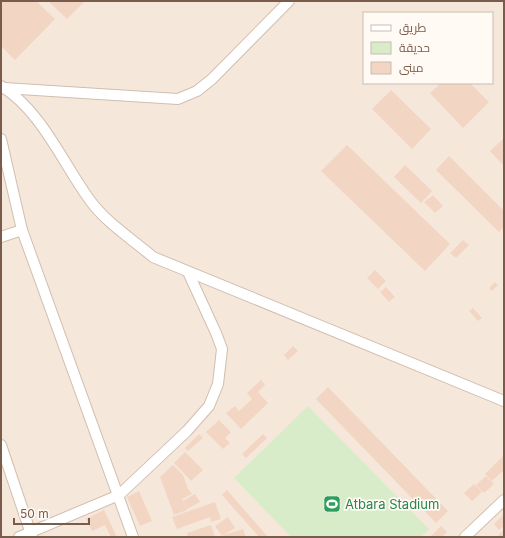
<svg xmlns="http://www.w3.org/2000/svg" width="505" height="538" viewBox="0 0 505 538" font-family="Inter,Cairo,sans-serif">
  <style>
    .residential { fill: #f5e8da; fill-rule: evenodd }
    .green { fill: #d8ecc9 }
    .building { fill: #f3d5c3 }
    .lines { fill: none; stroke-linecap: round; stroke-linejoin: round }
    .minor-casing { stroke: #d1beb0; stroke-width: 12 }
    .minor { stroke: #fff; stroke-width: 10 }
    .labels { text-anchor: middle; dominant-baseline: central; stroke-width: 3.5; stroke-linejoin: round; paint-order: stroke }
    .leisure-label { font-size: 13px; fill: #27864d; stroke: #fffaf3; text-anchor: start }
  </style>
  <rect width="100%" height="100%" fill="#fdf6ec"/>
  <path class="residential" d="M1,1h503v536h-503zM364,13h128v70h-128z"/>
  <polygon class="green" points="308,406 429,529 421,537 291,537 234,478"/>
  <g class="building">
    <polygon points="1,1 36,1 55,19 15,60 1,46"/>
    <polygon points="48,1 85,1 67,19"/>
    <polygon points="441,83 470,83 489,102 463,128 430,93"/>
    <polygon points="391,90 431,129 412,149 372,109"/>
    <polygon points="504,138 504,166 490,151"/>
    <polygon points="347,145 450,244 425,271 321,171"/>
    <polygon points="449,156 504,211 504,227 499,232 436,170"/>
    <polygon points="405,165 432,191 421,203 394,177"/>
    <polygon points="433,195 443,206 435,213 424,202"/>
    <polygon points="463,240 469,245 456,258 450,253"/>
    <polygon points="375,270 386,281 378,289 367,278"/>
    <polygon points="495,282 498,285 492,291 489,288"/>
    <polygon points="386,287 395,297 389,302 380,292"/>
    <polygon points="473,308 482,318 478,321 469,311"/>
    <polygon points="293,346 298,351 288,360 284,355"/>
    <polygon points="261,380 265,385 258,392 268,403 241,429 226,413 235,406 239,411 252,399 247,393"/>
    <polygon points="328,387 448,511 436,523 316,399"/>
    <polygon points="219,420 231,432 225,438 230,443 223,449 206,432"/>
    <polygon points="199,434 203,438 188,451 185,448"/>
    <polygon points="263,434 267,438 246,458 242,454"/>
    <polygon points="185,452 203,470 191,481 174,463"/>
    <polygon points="503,456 504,470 492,481 485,474"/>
    <polygon points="173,465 183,475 188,489 192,494 182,499 183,501 195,494 200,502 187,509 183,501 187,510 174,515 160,477"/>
    <polygon points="486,476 494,484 484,493 476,485"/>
    <polygon points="474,484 482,492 472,501 464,493"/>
    <polygon points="227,490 268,537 259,537 222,495"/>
    <polygon points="139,491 152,521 140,526 127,497"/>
    <polygon points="215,502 221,519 211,522 210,517 177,529 172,517"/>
    <polygon points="104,510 116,535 113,537 111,537 105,525 92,531 86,519"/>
    <polygon points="502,516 504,518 504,526 499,530 494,524"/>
    <polygon points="228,517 235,528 222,536 215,526"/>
    <polygon points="211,525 215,537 188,537 187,533"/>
    <polygon points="441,526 447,532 442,537 430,537"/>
    <polygon points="243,529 246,537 225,537 224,535"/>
    <polygon points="504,529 504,537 497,537"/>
  </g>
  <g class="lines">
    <defs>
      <g id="minor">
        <path d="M1,86c39,23 62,77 88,113 16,23 43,40 64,58l351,144"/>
        <polyline points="4,88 178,99 197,91 212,79 289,1"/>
        <polyline points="1,139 22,230 133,537"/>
        <polyline points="1,237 22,230"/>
        <polyline points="1,445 32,537"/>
        <polyline points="19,537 119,495 187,431 209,406 218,384 222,349 216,333 188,272"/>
        <polyline points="465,537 504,500"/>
      </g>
    </defs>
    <use href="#minor" class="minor-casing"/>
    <use href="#minor" class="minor"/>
  </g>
  <defs>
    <symbol id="stadium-square" viewBox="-11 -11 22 22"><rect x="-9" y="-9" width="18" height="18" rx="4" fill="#2e9e5b" stroke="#fffaf3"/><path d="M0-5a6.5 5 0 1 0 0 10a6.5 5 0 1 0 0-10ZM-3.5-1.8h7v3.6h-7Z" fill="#fff"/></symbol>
  </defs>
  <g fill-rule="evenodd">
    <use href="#stadium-square" x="322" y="494" width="20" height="20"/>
  </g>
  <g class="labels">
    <g class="leisure-label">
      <text x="345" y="504">Atbara Stadium</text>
    </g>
  </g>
  <rect width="505" height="538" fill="none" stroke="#7a5c4d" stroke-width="4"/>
  <rect x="363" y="12" width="130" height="72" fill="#fffaf3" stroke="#cabbb1"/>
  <rect x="371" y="25" width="20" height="6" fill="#ffffff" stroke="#cabbb1"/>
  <text x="399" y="32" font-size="12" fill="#7a5c4d">طريق</text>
  <rect x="371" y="42" width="20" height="12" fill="#d8ecc9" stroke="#cabbb1"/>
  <text x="399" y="52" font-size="12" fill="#7a5c4d">حديقة</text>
  <rect x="371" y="62" width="20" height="12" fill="#f3d5c3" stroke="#cabbb1"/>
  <text x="399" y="72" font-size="12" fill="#7a5c4d">مبنى</text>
  <path d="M14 518v6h75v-6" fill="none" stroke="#7a5c4d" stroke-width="2"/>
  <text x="20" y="518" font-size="12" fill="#7a5c4d" stroke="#fffaf3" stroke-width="3" paint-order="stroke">50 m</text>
</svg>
